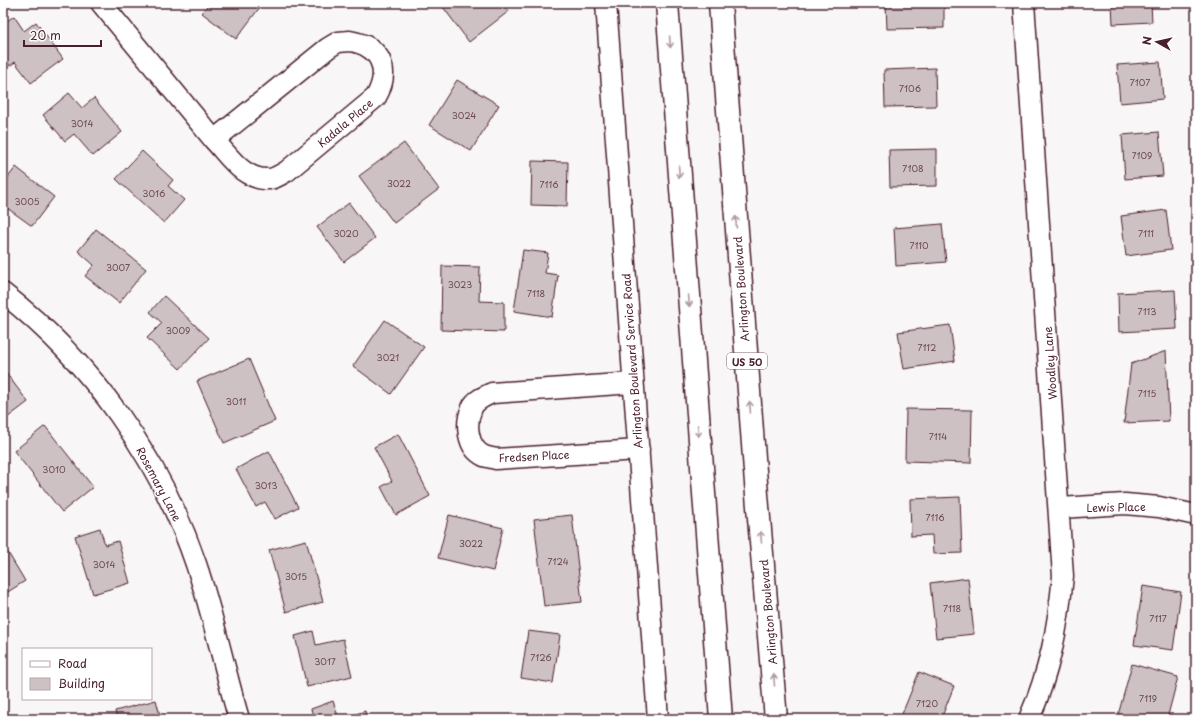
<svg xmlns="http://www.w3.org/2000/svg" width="1199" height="722" viewBox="0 0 1199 722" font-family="'Playpen Sans',sans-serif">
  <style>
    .building { fill: #cdc1c4; stroke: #4a1f2b }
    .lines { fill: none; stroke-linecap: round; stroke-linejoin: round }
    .street-casing { stroke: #4a1f2b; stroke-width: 23 }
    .highway-casing { stroke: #4a1f2b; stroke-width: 25 }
    .street { stroke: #fff; stroke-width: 20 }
    .highway { stroke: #fff; stroke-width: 22 }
    .oneway { stroke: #ae9aa0 }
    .labels { text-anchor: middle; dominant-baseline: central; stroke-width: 3; stroke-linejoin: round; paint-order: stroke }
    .number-label { font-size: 9px; fill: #6b4851 }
    .shield { fill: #fff; stroke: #80626b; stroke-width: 1 }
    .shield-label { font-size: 10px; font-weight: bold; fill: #4a1f2b }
    .street-label { font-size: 11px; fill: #4a1f2b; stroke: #fff }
  </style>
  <rect width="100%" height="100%" fill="#f8f6f7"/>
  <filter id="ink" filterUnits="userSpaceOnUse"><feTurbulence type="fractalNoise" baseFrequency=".025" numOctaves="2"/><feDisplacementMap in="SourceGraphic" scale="8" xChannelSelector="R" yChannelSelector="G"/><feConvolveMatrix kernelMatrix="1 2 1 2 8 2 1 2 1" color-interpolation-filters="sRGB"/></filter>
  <g filter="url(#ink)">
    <g class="building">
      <polygon points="209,3 254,3 260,7 236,39 202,13"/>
      <polygon points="440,3 503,3 509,11 469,42"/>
      <polygon points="886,3 944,3 944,28 887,29"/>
      <polygon points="1112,3 1151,3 1152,22 1113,24"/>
      <polygon points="14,16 24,31 36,22 63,59 31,83 15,62 10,66 3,56 3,24"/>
      <polygon points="1160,62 1163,99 1120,103 1117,65"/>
      <polygon points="935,68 936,106 885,107 884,70"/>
      <polygon points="457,80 499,105 471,151 429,125"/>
      <polygon points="69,93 82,108 94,98 122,132 93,156 74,134 65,141 43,115"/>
      <polygon points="1159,132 1163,176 1125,179 1122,135"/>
      <polygon points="404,143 439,189 394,223 359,176"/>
      <polygon points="937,149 937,186 890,187 889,150"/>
      <polygon points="142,151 173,180 168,186 184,200 164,223 116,179"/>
      <polygon points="532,161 568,162 567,206 531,205"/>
      <polygon points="16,167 54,197 32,226 3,205 3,184"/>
      <polygon points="349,203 375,238 344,262 317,227"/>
      <polygon points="1166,210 1171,250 1126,256 1121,216"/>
      <polygon points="942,224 946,262 896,266 894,228"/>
      <polygon points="96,229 146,269 119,303 85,276 94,265 78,251"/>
      <polygon points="523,250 548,253 545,273 558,275 552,317 514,311"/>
      <polygon points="442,266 480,267 479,301 504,302 504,332 441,330"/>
      <polygon points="1175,290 1177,329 1119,332 1118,293"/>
      <polygon points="164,296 209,338 180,369 147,338 162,323 150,312"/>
      <polygon points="385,320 424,347 391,394 353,366"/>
      <polygon points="950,325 955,361 904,369 898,332"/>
      <polygon points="1166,351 1169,421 1124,423 1131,364"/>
      <polygon points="249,359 275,421 224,443 197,381"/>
      <polygon points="3,369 28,402 3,421"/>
      <polygon points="906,409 972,410 971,463 905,461"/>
      <polygon points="45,426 93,487 62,512 14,451"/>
      <polygon points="398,434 430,496 396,515 381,487 392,481 374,447"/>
      <polygon points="269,451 298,507 275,519 265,502 256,507 236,469"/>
      <polygon points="960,497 962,553 933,554 932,535 911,536 910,499"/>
      <polygon points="449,515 503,528 493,571 438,558"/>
      <polygon points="572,515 582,602 544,606 534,519"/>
      <polygon points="100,528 105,545 118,541 130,583 93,594 75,536"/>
      <polygon points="306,540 323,602 286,612 269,550"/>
      <polygon points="7,551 25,581 3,595 3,554"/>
      <polygon points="968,578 974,634 936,638 930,583"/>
      <polygon points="1143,586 1181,592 1173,650 1134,645"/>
      <polygon points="313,631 316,645 343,639 352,676 307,687 295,636"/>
      <polygon points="528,631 560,635 553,683 521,678"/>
      <polygon points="1132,664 1178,677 1167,719 1117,719"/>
      <polygon points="919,672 954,686 941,719 900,719"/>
      <polygon points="156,700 161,719 117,719 115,711"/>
      <polygon points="333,701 339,719 314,719 311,709"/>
      <polygon points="365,711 367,719 341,719"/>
    </g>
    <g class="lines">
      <defs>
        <g id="street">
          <polyline points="101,3 214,140"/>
          <polyline points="606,3 658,719"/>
          <path d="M1024,3l39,573c-5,51 -13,95 -34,143"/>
          <path d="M350,41c31,5 41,29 26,56l-89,74c-5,3 -11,7 -17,8 -26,2 -40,-22 -56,-39l114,-92 10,-6z"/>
          <path d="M3,293c88,69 157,165 193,271 17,50 28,104 43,155"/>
          <path d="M633,383l-141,10c-7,3 -17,7 -20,15 -7,15 -5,40 12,48 3,1 8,2 12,3l143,-9"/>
          <polyline points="1060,508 1125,504 1159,507 1196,515"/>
        </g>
        <g id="highway">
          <polyline points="667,3 721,719"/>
          <polyline points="720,3 755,471 776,719"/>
        </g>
      </defs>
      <use href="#street" class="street-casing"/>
      <use href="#highway" class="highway-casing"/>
      <use href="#street" class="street"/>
      <use href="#highway" class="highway"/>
    </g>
    <defs><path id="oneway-shaft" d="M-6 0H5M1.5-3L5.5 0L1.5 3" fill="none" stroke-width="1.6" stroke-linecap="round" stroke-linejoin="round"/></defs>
    <g class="oneway">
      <use href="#oneway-shaft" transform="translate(670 42) rotate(86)"/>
      <use href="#oneway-shaft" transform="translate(679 172) rotate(86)"/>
      <use href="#oneway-shaft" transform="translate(736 222) rotate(-94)"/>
      <use href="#oneway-shaft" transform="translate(689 301) rotate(86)"/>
      <use href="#oneway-shaft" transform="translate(750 407) rotate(-94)"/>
      <use href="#oneway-shaft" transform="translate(698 431) rotate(86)"/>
      <use href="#oneway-shaft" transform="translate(761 537) rotate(-95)"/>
      <use href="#oneway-shaft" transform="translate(774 680) rotate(-95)"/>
    </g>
  </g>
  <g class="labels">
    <g class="number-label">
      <text x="1140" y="82">7107</text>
      <text x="910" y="88">7106</text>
      <text x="464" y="115">3024</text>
      <text x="82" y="123">3014</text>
      <text x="1142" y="155">7109</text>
      <text x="913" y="168">7108</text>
      <text x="399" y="183">3022</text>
      <text x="549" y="184">7116</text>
      <text x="154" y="193">3016</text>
      <text x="27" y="201">3005</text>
      <text x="346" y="233">3020</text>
      <text x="1146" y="233">7111</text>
      <text x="919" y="245">7110</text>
      <text x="118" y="267">3007</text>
      <text x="460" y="284">3023</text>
      <text x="536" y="293">7118</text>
      <text x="1147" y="311">7113</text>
      <text x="178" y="330">3009</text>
      <text x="927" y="347">7112</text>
      <text x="388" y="357">3021</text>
      <text x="1147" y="393">7115</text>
      <text x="236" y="401">3011</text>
      <text x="938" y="436">7114</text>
      <text x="54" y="469">3010</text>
      <text x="266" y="485">3013</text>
      <text x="935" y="517">7116</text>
      <text x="471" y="543">3022</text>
      <text x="558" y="561">7124</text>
      <text x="104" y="564">3014</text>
      <text x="296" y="576">3015</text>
      <text x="952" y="608">7118</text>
      <text x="1158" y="618">7117</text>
      <text x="541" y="657">7126</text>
      <text x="325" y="661">3017</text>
      <text x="1148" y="698">7119</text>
      <text x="927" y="703">7120</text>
    </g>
    <rect class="shield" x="727" y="353" width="40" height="16" rx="3"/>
    <g class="shield-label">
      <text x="747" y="361">US 50</text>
    </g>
    <g class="street-label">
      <text transform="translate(345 123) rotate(-40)">Kadala Place</text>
      <text transform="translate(741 289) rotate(-94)">Arlington Boulevard</text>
      <text transform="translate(632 361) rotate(-94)">Arlington Boulevard Service Road</text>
      <text transform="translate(1050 363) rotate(-94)">Woodley Lane</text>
      <text transform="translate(534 456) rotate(-3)">Fredsen Place</text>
      <text transform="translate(159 484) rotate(62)">Rosemary Lane</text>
      <text transform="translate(1116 507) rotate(-1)">Lewis Place</text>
      <text transform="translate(768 612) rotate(-95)">Arlington Boulevard</text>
    </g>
  </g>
  <rect width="1199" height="722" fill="none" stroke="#fff" stroke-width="16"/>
  <rect x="8" y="8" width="1183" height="706" fill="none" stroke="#4a1f2b" stroke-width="1.5" filter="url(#ink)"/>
  <rect x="22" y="648" width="130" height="52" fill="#ffffff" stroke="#b7a5aa"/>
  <rect x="30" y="661" width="20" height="6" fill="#ffffff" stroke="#b7a5aa"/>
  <text x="58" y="668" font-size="12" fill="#4a1f2b">Road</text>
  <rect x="30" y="678" width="20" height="12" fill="#cdc1c4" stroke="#b7a5aa"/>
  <text x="58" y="688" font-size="12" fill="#4a1f2b">Building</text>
  <g transform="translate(1157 42) rotate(278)" stroke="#ffffff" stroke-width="3" paint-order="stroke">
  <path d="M0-3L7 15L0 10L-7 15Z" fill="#4a1f2b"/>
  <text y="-6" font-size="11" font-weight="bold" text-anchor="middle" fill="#4a1f2b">N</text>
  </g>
  <path d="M24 40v6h77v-6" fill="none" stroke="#4a1f2b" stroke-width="2"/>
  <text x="30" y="40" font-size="12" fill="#4a1f2b" stroke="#ffffff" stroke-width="3" paint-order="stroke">20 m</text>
</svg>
